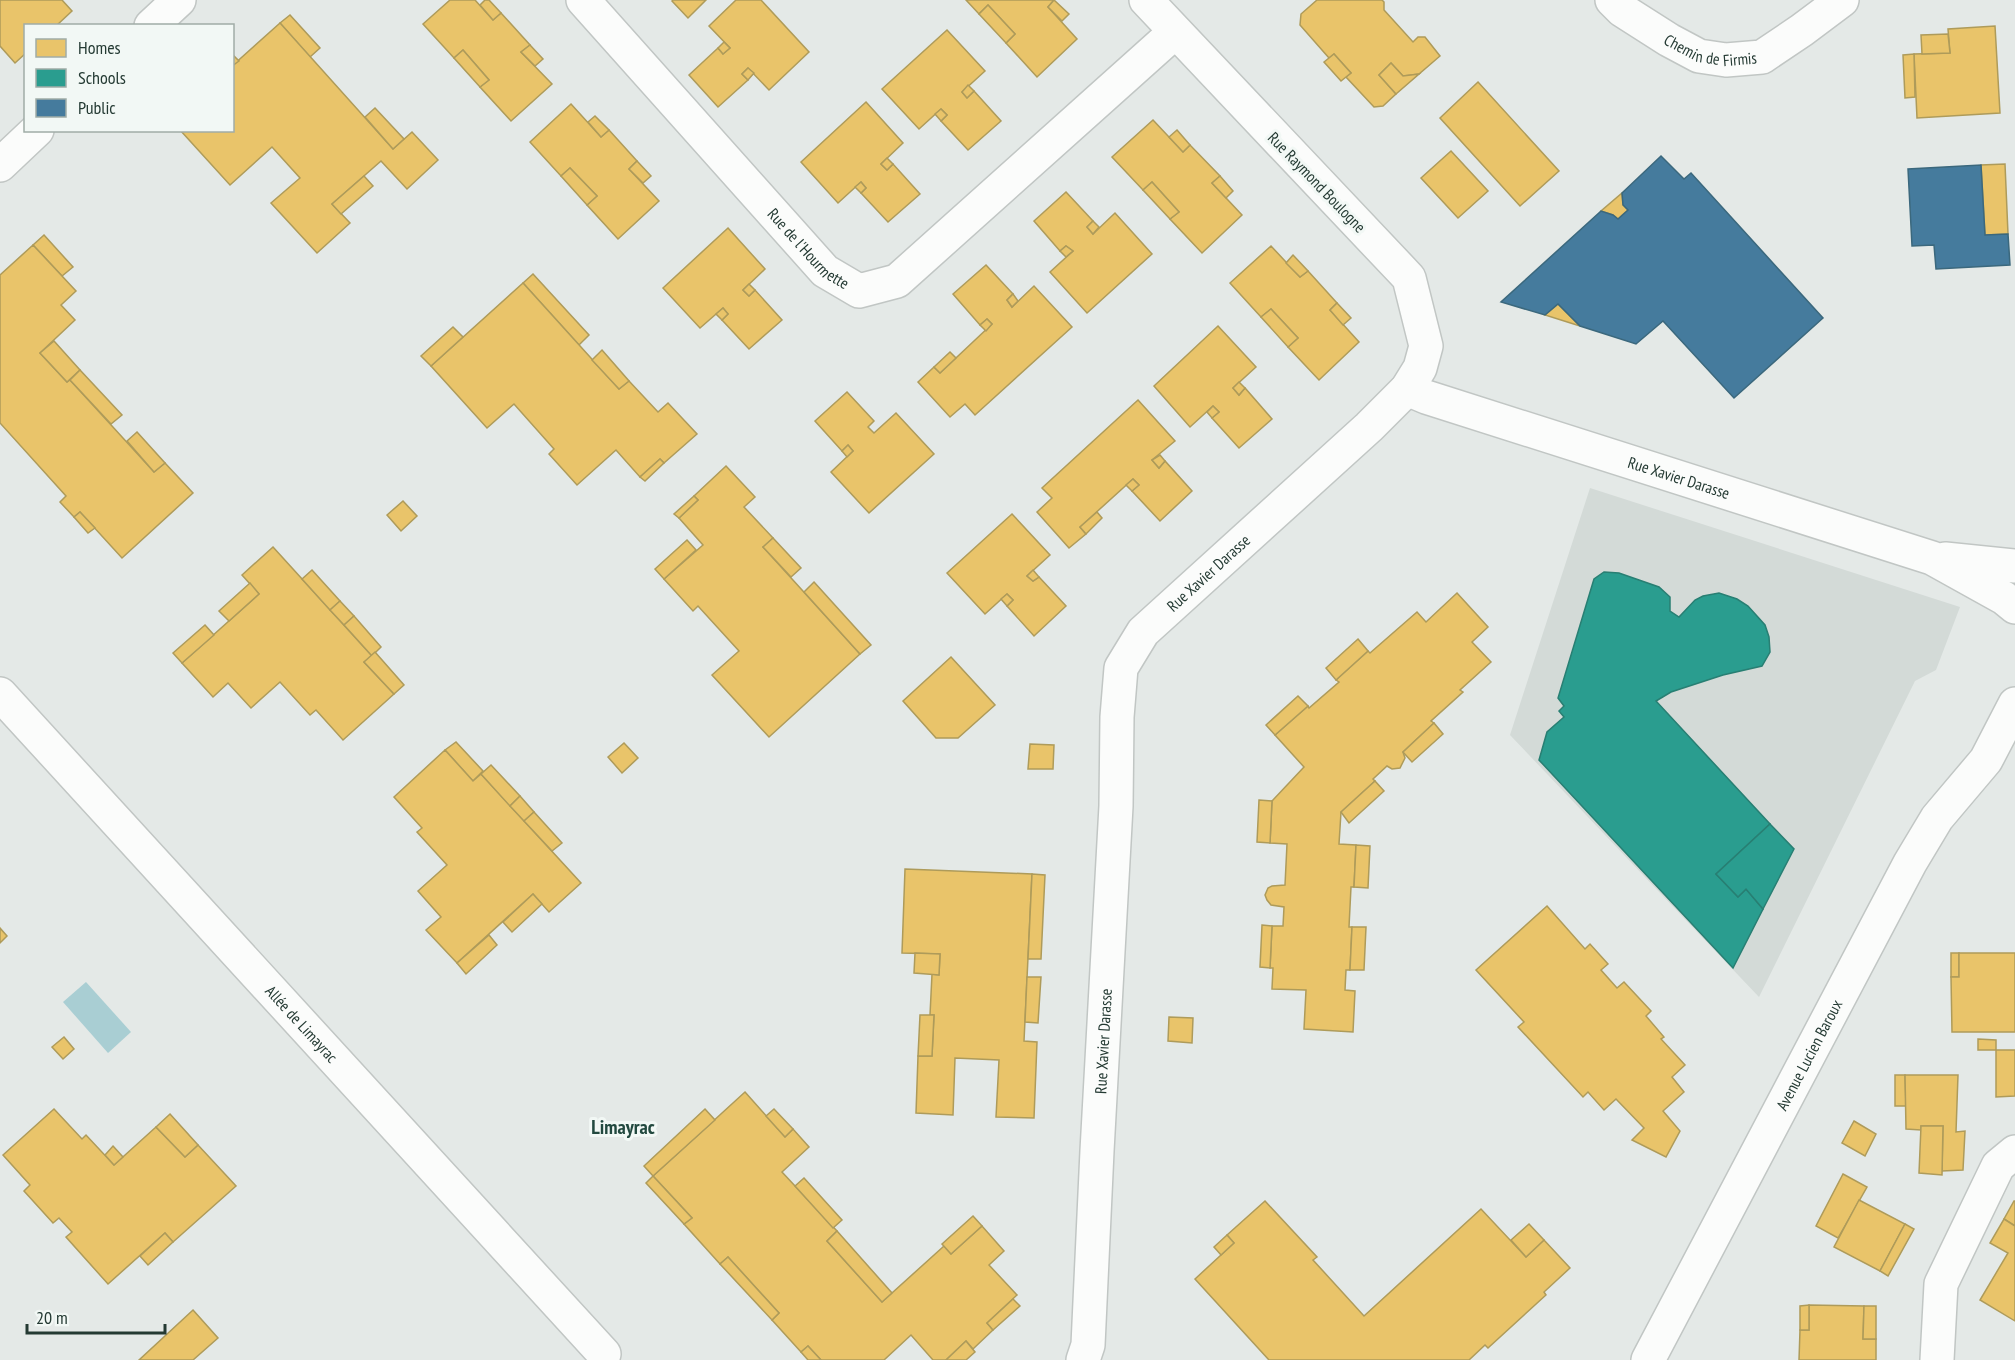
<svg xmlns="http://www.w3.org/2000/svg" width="2015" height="1360" viewBox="0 0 2015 1360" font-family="'PT Sans Narrow',sans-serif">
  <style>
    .built { fill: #d3dad7 }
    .water { fill: #a9ced3 }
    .homes { fill: #e9c46a; stroke: #ae9b5a; stroke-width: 1.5 }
    .schools { fill: #2a9d8f; stroke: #287f73; stroke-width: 1.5 }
    .public { fill: #457b9d; stroke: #3b687d; stroke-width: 1.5 }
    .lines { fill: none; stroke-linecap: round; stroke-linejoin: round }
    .minor-casing { stroke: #c1c6c4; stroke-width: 36 }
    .minor { stroke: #fbfcfb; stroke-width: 33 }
    .labels { text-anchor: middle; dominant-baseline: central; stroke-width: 6; stroke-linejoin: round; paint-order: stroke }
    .street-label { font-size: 16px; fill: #243a33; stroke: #f2f8f5 }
    .quarter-label { font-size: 20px; font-weight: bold; fill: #22493f; stroke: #f2f8f5 }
  </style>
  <rect width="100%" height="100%" fill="#e4e9e7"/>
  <polygon class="built" points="1590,488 1960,607 1936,670 1915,681 1759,997 1510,735"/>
  <polygon class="water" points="86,982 131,1032 108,1053 63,1002"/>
  <g class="homes">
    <polygon points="0,0 62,0 72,11 56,26 26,26 26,53 15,63 0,46"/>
    <polygon points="450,0 475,0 493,20 501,13 530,45 521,52 552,84 511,121 480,87 489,80 463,50 454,58 423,24"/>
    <polygon points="485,0 489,0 501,13 493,20 480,5"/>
    <polygon points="673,0 706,0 688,18 672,1"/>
    <polygon points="736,0 761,0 809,52 769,90 748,68 742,74 748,80 718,107 689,75 718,48 723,54 730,48 709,26"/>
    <polygon points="966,0 1054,0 1048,7 1077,39 1037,77 1006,43 1015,34 988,5 979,14"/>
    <polygon points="1054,0 1069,14 1062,21 1048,7"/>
    <polygon points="1317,0 1382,0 1384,2 1384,10 1413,42 1418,37 1425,37 1440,56 1419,74 1403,76 1391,63 1379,75 1396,94 1383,106 1374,107 1346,77 1351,73 1334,54 1329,58 1300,25 1301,14"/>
    <polygon points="988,5 1015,34 1006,43 979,14"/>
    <polygon points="290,15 320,48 310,57 280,23"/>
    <polygon points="280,23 393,149 412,132 438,160 407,189 381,161 332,204 350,223 317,253 271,203 300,178 272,147 230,185 180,130 232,130 232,66"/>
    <polygon points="1995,26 2000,113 1917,118 1914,54 1950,53 1948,29"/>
    <polygon points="947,30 985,71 962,92 967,98 974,91 1001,121 968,150 941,121 947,115 941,109 919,129 882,89"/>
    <polygon points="1948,34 1950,53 1922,54 1921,35"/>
    <polygon points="724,42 730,48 723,54 718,48"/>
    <polygon points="530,45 543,59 535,66 521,52"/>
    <polygon points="463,50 489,80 480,87 454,58"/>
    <polygon points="232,54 239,61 232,66"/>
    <polygon points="1334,54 1351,73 1341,81 1324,62"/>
    <polygon points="1914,54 1915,97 1905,98 1903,55"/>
    <polygon points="1391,63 1403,76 1419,74 1396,94 1379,75"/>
    <polygon points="748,68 754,73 748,80 742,74"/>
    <polygon points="1478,82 1559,171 1520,206 1440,118"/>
    <polygon points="968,85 974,91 967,98 962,92"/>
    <polygon points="866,102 903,143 881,164 887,170 893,164 920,194 888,222 861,193 866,188 861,182 838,203 801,162"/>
    <polygon points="571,104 601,137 609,130 637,161 629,169 659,201 618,239 587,205 597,196 570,168 561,176 530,142"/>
    <polygon points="375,108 404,139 393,149 365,117"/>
    <polygon points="941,109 947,115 941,121 935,114"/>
    <polygon points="595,116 609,130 601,137 588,122"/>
    <polygon points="1153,120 1183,152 1190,145 1220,176 1212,183 1242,215 1202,253 1170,219 1179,212 1152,182 1143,190 1112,157"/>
    <polygon points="1177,130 1190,145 1183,152 1169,137"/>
    <polygon points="1451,151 1488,191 1458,218 1421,178"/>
    <polygon points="887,158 893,164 887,170 881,164"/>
    <polygon points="637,161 651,176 643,183 629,169"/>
    <polygon points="2005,164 2008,234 1985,235 1981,165"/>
    <polygon points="570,168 597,196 587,205 561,176"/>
    <polygon points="364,176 373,186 341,214 332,204"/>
    <polygon points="1220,176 1233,191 1226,198 1212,183"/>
    <polygon points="861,182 866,188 861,193 855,187"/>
    <polygon points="1152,182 1179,212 1170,219 1143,190"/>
    <polygon points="1066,192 1093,221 1087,227 1093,234 1115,213 1152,254 1087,313 1050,272 1073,251 1066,246 1060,251 1034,221"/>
    <polygon points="1622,193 1623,205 1628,210 1618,219 1613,215 1601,211"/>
    <polygon points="1093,221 1099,227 1093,234 1087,227"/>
    <polygon points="728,228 765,269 743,290 749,296 755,290 782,320 749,349 722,320 728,314 723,308 700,328 663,288"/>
    <polygon points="44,235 73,267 62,276 33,245"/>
    <polygon points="33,245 76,291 61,305 75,320 40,353 67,382 70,380 154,472 165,463 193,493 122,558 80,512 74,517 60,502 66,496 0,423 0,275"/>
    <polygon points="1066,246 1073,251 1066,257 1060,251"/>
    <polygon points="1271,246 1300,277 1308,271 1337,303 1330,310 1359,342 1319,380 1288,347 1298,338 1271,309 1261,317 1230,283"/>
    <polygon points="1293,255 1308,271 1300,277 1286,263"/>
    <polygon points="986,265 1013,294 1007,300 1012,307 1034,286 1072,327 975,415 965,404 950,417 918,382 934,367 940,373 992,324 987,319 980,325 953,294"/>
    <polygon points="533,274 589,335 579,345 523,283"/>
    <polygon points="523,283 619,389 629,381 658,412 668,403 697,434 664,463 660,459 640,477 616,450 577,485 549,454 554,449 514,404 487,428 431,366"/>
    <polygon points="749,284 755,290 749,296 743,290"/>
    <polygon points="1013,294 1018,301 1012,307 1007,300"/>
    <polygon points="1337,303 1351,318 1343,325 1330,310"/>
    <polygon points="1558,304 1580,326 1545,315"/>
    <polygon points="723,308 728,314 722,320 716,314"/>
    <polygon points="1271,309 1298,338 1288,347 1261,317"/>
    <polygon points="987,319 992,324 986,331 980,325"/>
    <polygon points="1218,326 1256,367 1233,388 1239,395 1245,388 1272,419 1239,448 1212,418 1219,412 1213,406 1190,427 1154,386"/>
    <polygon points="453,327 463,337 431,366 421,356"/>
    <polygon points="54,341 80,370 67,382 40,353"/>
    <polygon points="602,350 629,381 619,389 592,360"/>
    <polygon points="950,352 956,358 940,373 934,367"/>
    <polygon points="80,370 122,415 111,424 70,380"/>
    <polygon points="1239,382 1245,388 1239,395 1233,388"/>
    <polygon points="847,392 874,421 868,427 874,433 896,413 934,454 869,513 831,472 853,451 848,445 842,451 815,421"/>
    <polygon points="1138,400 1175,441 1152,460 1159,468 1165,461 1192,491 1160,521 1132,491 1139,485 1133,479 1080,527 1086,534 1069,548 1037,512 1052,498 1042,488"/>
    <polygon points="1213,406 1219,412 1212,418 1207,412"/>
    <polygon points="137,432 165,463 154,472 127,441"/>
    <polygon points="848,445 853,451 847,457 842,451"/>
    <polygon points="1160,455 1165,461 1159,468 1152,460"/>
    <polygon points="660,459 664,463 645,481 640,477"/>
    <polygon points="726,466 755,497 744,507 773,538 763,547 860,654 769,737 712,675 739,651 698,606 693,611 664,579 703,545 679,518 698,500 694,496"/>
    <polygon points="1133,479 1139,485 1132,491 1126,485"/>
    <polygon points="694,496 698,500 679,518 674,514"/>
    <polygon points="403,501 417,516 401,531 387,515"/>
    <polygon points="80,512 95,528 88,533 74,517"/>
    <polygon points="1097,512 1102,518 1086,534 1080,527"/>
    <polygon points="1012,514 1050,555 1027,576 1033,581 1039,577 1066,606 1034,636 1007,606 1013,600 1007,594 985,614 947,573"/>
    <polygon points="773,538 801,568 791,577 763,547"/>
    <polygon points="687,540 696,550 664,579 655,569"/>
    <polygon points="273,547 372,656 364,662 394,694 343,740 316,710 310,715 280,682 251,708 228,683 213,697 182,663 259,594 242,575"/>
    <polygon points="312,570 340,601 330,610 302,579"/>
    <polygon points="1033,570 1039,577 1033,581 1027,576"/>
    <polygon points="814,582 871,645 860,654 804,592"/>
    <polygon points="250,583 259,594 229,621 219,611"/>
    <polygon points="1457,593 1488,627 1472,642 1491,662 1460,690 1463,692 1431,721 1434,723 1403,752 1405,758 1400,768 1392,769 1387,766 1373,779 1375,781 1341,812 1339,844 1356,845 1354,887 1351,887 1349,927 1352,927 1350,970 1346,970 1345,990 1355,991 1353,1032 1304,1029 1306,990 1272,989 1273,968 1270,968 1272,926 1283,926 1284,907 1271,905 1267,900 1265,895 1268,888 1272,886 1285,885 1287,844 1270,843 1272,801 1304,767 1275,735 1308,706 1309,708 1339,682 1336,680 1368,651 1370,653 1417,612 1426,622"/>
    <polygon points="1007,594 1013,600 1007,606 1001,599"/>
    <polygon points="340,601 354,616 344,625 330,610"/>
    <polygon points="354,616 381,647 372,656 344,625"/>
    <polygon points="205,625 214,635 182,663 173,653"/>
    <polygon points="1358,639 1368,651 1336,680 1326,668"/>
    <polygon points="375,652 404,685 394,694 364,662"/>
    <polygon points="951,657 995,705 958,738 936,738 903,701"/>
    <polygon points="1298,696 1308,706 1275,735 1266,725"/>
    <polygon points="1434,723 1443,734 1412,762 1403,752"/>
    <polygon points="456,742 483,771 473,781 445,750"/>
    <polygon points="624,743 638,758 622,773 608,757"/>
    <polygon points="1030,744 1054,745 1053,769 1028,769"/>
    <polygon points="445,750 473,781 481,774 581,883 549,912 533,894 457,963 426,930 441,917 418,891 447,865 417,832 422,828 394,797"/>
    <polygon points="491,765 520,796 510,806 481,774"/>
    <polygon points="1375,781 1384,791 1349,823 1341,812"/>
    <polygon points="520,796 534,812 524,821 510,806"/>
    <polygon points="1259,800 1272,801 1270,843 1257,842"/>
    <polygon points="534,812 562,843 552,851 524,821"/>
    <polygon points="1356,845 1370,846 1368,888 1354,887"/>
    <polygon points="905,869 1032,874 1024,1041 1037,1042 1034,1118 996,1117 999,1060 955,1058 953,1115 916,1113 918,1056 932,1056 934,1015 930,1015 932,974 939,975 940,954 902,953"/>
    <polygon points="1032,874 1045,875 1041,959 1028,959"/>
    <polygon points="533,894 542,904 512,932 503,922"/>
    <polygon points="1547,906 1585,949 1590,944 1608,964 1601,970 1617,988 1624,982 1651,1011 1646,1016 1664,1037 1661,1039 1685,1065 1672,1077 1684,1092 1663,1111 1680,1131 1666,1157 1632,1140 1644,1128 1616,1099 1604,1110 1588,1092 1583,1097 1518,1027 1524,1022 1476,970"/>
    <polygon points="1262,925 1272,926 1270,968 1260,967"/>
    <polygon points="1352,927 1366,927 1364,970 1350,970"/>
    <polygon points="0,928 7,936 0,943"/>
    <polygon points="489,935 497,945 466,974 457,963"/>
    <polygon points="915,953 940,954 939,975 914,973"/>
    <rect x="1951" y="953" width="8" height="24"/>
    <polygon points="1959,953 2015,953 2015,1032 1952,1032 1951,977 1959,977"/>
    <polygon points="1027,977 1041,977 1038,1023 1025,1022"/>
    <polygon points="920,1015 934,1015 932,1056 918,1056"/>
    <polygon points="1169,1017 1193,1018 1192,1043 1168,1041"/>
    <polygon points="64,1037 74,1049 63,1059 52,1047"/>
    <polygon points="1978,1039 1996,1040 1996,1050 1978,1050"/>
    <polygon points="1996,1050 2015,1050 2015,1096 1996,1097"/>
    <polygon points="1895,1075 1905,1075 1906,1106 1895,1106"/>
    <polygon points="1905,1075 1958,1075 1956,1132 1965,1131 1963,1170 1942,1171 1943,1126 1921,1126 1921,1130 1906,1129"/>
    <polygon points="745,1092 785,1137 793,1129 809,1147 782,1172 837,1231 827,1241 882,1302 944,1246 951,1254 982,1226 1004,1251 989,1265 1017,1295 987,1323 993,1330 973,1349 966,1341 946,1360 933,1360 911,1335 884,1360 821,1360 808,1346 801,1352 772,1320 779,1313 728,1257 720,1264 684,1224 692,1218 653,1176"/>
    <polygon points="54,1109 82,1139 86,1135 114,1165 156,1127 185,1157 198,1145 236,1186 173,1242 165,1233 108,1284 66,1237 72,1232 59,1218 53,1223 24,1191 30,1185 3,1155"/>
    <polygon points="705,1109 715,1120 653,1176 644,1166"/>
    <polygon points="774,1109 793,1129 785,1137 766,1116"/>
    <polygon points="170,1114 198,1145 185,1157 156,1127"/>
    <polygon points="1854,1121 1876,1134 1865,1156 1842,1143"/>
    <polygon points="1921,1126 1943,1126 1942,1175 1919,1173"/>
    <polygon points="113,1146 123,1157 114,1165 105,1155"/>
    <polygon points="1843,1174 1867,1187 1838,1238 1816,1226"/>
    <polygon points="653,1176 692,1218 684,1224 646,1183"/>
    <polygon points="804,1178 842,1220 833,1228 795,1186"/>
    <polygon points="1859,1200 1905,1224 1880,1271 1834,1247"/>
    <polygon points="1265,1201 1317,1257 1313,1260 1364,1316 1481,1209 1526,1257 1544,1240 1570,1268 1544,1292 1546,1295 1488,1348 1485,1345 1469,1360 1269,1360 1195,1279 1234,1243 1227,1235"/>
    <polygon points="2014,1201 2015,1201 2015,1226 2004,1219"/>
    <polygon points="973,1216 982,1226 951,1254 942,1244"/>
    <polygon points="2004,1219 2015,1226 2015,1321 1980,1300 2008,1253 1990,1243"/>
    <polygon points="1529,1224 1544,1240 1526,1257 1511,1240"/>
    <polygon points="1905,1224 1914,1229 1888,1276 1880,1271"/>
    <polygon points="837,1231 892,1293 882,1302 827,1241"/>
    <polygon points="165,1233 173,1242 148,1265 140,1256"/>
    <polygon points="1227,1235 1234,1243 1221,1255 1214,1247"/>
    <polygon points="728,1257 779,1313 772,1320 720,1264"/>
    <polygon points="1013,1299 1020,1306 993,1330 987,1323"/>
    <polygon points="1809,1305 1864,1306 1863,1339 1876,1339 1876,1360 1799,1360 1800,1330 1809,1330"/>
    <polygon points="1809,1305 1809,1330 1800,1330 1800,1306"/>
    <polygon points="1864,1306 1876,1306 1876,1339 1863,1339"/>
    <polygon points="193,1310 218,1338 193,1360 139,1360"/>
    <polygon points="966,1341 975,1352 966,1360 946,1360"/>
    <polygon points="808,1346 821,1360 808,1360 801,1352"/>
  </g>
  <g class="schools">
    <polygon points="1604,572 1619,573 1659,587 1670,597 1670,611 1679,617 1695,600 1703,596 1719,593 1737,599 1748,606 1765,625 1769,637 1770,652 1762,666 1723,675 1671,692 1656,701 1770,824 1716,874 1738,897 1746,889 1763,909 1733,968 1539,760 1547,732 1564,717 1559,711 1564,706 1558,698 1594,579"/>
    <polygon points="1770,824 1794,849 1763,909 1746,889 1738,897 1716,874"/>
  </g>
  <g class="public">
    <polygon points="1661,156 1684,179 1691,173 1823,318 1734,398 1663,321 1636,344 1580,326 1558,304 1545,315 1501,302 1601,211 1613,215 1618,219 1628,210 1623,205 1622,193"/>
    <polygon points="1981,165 1985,235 2008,234 2010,265 1936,269 1934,245 1912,246 1908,169"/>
  </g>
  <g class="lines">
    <defs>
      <g id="minor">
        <path id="s1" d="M583,0l242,271 34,20 38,-10 278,-249"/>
        <path id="s2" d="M1612,0l10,10 47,30 30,16 27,4 36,-3 40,-27 40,-30"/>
        <polyline points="151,26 179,0"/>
        <polyline points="0,165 37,130"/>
        <path id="s3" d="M1407,389l19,8 506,161 72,40 11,9"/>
        <polyline points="1945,559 2015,566"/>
        <path id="s4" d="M0,694l604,660"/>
        <path id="s5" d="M1083,1360l5,-15 9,-194 19,-345 1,-89 4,-49 22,-36 226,-205 38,-38 13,-21 6,-22 -17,-68 -263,-278"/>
        <path id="s6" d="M1648,1360l262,-497 27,-45 49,-58 29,-56"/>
        <polyline points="1937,1360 1941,1284 1998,1166 2015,1152"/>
      </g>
    </defs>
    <use href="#minor" class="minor-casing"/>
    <use href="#minor" class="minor"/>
  </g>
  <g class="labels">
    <g class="street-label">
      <text stroke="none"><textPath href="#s2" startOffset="114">Chemin de Firmis</textPath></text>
      <text transform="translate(1317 182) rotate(46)">Rue Raymond Boulogne</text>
      <text stroke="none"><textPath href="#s1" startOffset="336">Rue de l'Hourmette</textPath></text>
      <text stroke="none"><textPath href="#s3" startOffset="286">Rue Xavier Darasse</textPath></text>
      <text stroke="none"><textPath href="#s5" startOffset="824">Rue Xavier Darasse</textPath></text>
      <text stroke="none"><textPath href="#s4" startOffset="447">Allée de Limayrac</textPath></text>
      <text stroke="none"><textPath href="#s5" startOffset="320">Rue Xavier Darasse</textPath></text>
      <text stroke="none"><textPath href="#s6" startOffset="345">Avenue Lucien Baroux</textPath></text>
    </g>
    <g class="quarter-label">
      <text x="623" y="1127">Limayrac</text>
    </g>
  </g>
  <rect x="24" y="24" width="210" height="108" fill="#f2f8f5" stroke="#a0aca7" stroke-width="1.5"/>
  <rect x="36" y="39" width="30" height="18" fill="#e9c46a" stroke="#a0aca7" stroke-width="1.5"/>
  <text x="78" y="54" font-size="18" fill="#243a33">Homes</text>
  <rect x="36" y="69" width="30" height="18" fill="#2a9d8f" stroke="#a0aca7" stroke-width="1.5"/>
  <text x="78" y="84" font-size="18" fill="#243a33">Schools</text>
  <rect x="36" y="99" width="30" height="18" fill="#457b9d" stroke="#a0aca7" stroke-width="1.5"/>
  <text x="78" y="114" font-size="18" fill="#243a33">Public</text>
  <path d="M27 1324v9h138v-9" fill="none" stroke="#243a33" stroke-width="3"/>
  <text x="36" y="1324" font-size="18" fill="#243a33" stroke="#f2f8f5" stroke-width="4.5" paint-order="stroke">20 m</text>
</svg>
